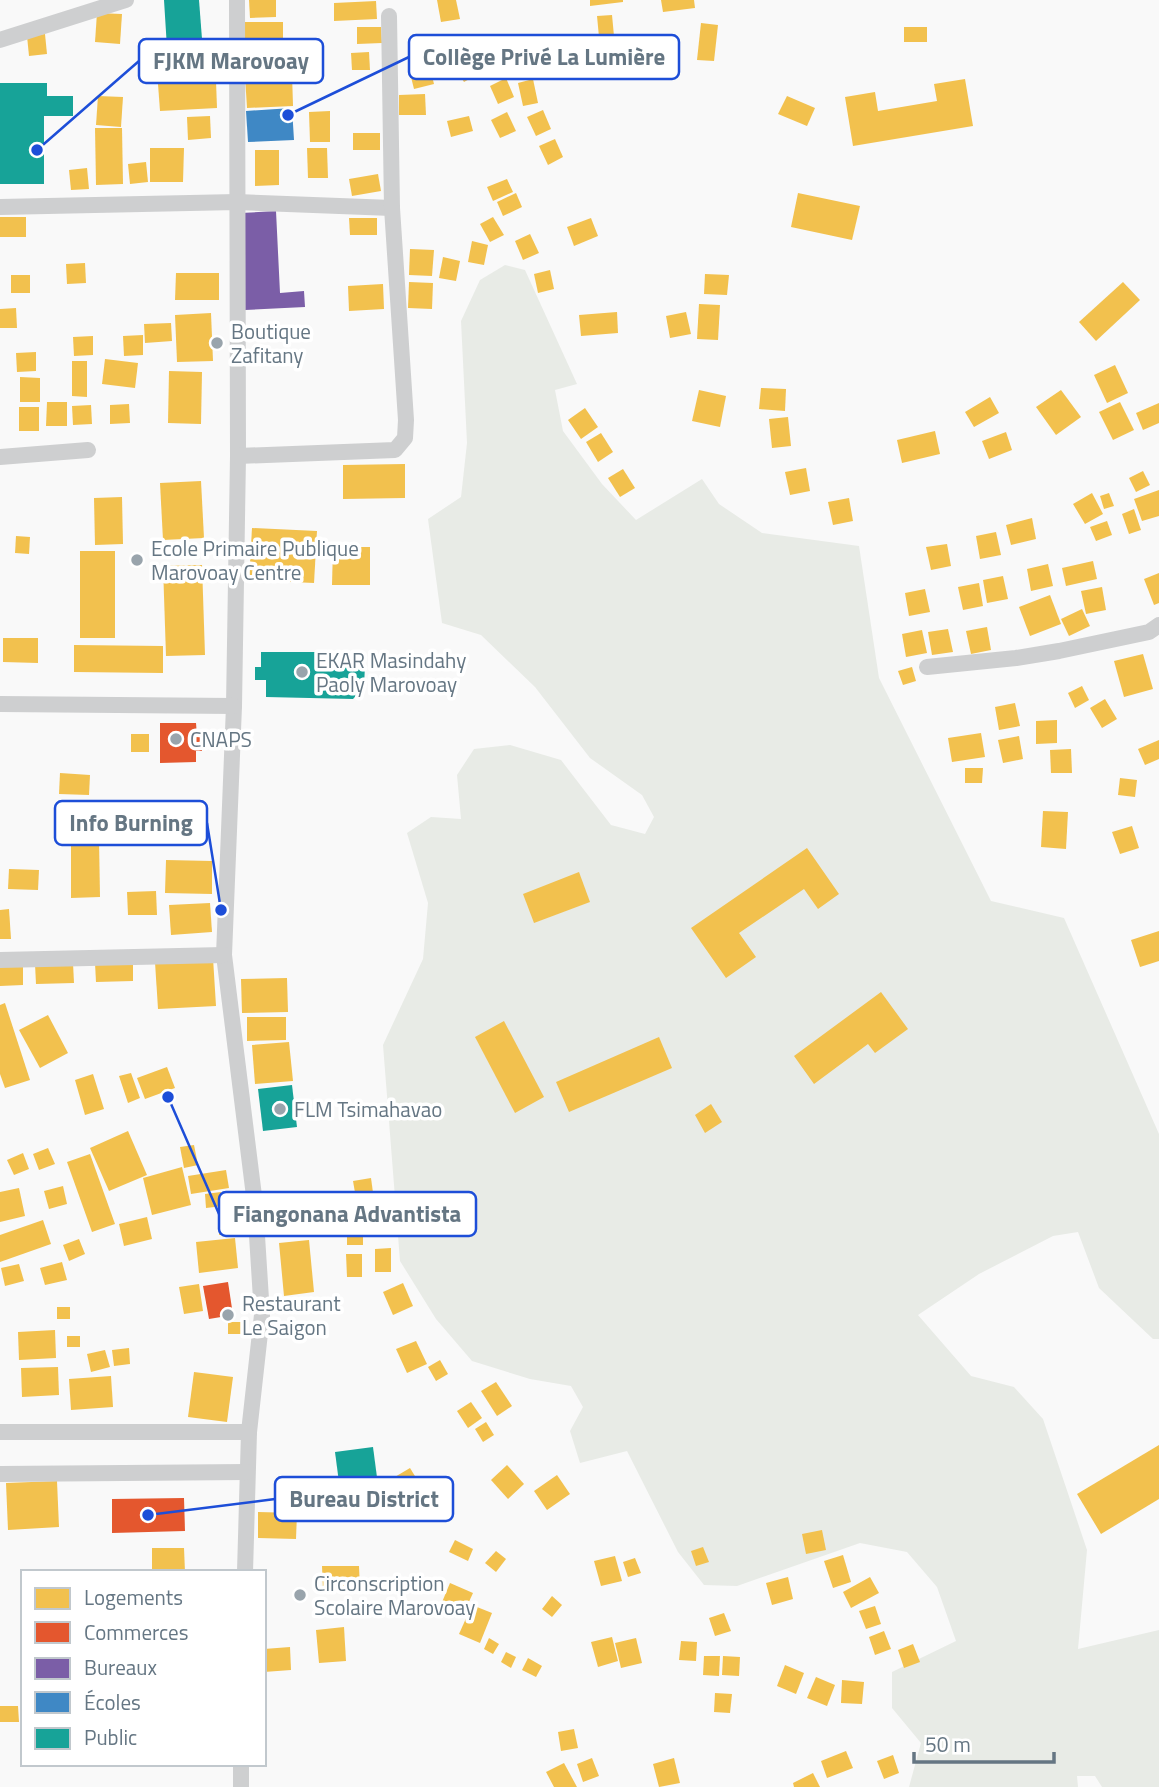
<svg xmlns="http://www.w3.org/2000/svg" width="1159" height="1787" viewBox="0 0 1159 1787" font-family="'Titillium Web',sans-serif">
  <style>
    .green { fill: #e8ebe6 }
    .homes { fill: #f2c14e }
    .shops { fill: #e4572e }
    .offices { fill: #7b5ea7 }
    .schools { fill: #3f88c5 }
    .public { fill: #17a398 }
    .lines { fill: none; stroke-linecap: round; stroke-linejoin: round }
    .street { stroke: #cecfd0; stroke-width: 16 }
    .poi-dot { fill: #99a4ac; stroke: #fff; stroke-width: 2.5 }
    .labels { text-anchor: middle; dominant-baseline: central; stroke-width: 7; stroke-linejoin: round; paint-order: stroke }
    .poi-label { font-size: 21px; fill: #657683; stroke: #fff; text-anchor: start }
    .leader { fill: none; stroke: #1d4ed8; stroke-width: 2.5 }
    .callout-dot { fill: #1d4ed8; stroke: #fff; stroke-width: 2.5 }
    .callout { fill: #fff; stroke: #1d4ed8; stroke-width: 2.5 }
    .callout-label { font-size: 23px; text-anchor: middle; font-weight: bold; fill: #657683 }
  </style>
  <rect width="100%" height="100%" fill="#f9f9f9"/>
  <polygon class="green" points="505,265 525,270 577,384 555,390 563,431 602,484 636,520 702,479 719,504 762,533 859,546 879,678 991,901 1064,918 1159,1134 1159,1339 1153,1339 1099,1288 1078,1232 1053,1236 979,1274 918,1315 971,1376 1014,1387 1043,1419 1087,1550 1078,1649 1159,1630 1159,1787 1102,1787 1095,1776 1077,1776 1078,1787 909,1787 921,1743 892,1708 892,1672 956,1641 937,1587 907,1552 860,1543 737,1586 704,1585 678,1552 627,1451 580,1463 570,1431 583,1407 571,1386 530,1379 472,1361 436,1319 400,1261 383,1045 423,959 428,903 407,833 431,817 461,819 457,775 474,749 510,745 561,760 611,825 645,834 654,817 642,795 590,758 535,687 481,635 442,623 428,519 461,497 467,443 461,321 480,280"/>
  <g class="homes">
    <polygon points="249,0 276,0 276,17 250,18"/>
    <polygon points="437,0 456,0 460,19 441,22"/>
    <polygon points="590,0 623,0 623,2 590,6"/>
    <polygon points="661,0 694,0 695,8 663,12"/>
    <polygon points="376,1 377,19 334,21 334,3"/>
    <polygon points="97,13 122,14 120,44 95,42"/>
    <polygon points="612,15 614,36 599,37 597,16"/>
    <rect x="245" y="22" width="38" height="23"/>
    <polygon points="701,23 718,25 714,61 697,60"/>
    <polygon points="357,27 381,27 382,43 357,44"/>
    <rect x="904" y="27" width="23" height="15"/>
    <polygon points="45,34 47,54 29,56 27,36"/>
    <polygon points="425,39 430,58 413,62 408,43"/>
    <polygon points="369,52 370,70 352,70 351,53"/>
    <polygon points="473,57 482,72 464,82 455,68"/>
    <polygon points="429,64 434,84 414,89 409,69"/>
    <polygon points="292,74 293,106 247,108 245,77"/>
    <polygon points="506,78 514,97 498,104 490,86"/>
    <polygon points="533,79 538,103 523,106 518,83"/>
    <polygon points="965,79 973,126 853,146 845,97 875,92 878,111 937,101 934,84"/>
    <polygon points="216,81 217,108 160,111 158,84"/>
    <polygon points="425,94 426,115 399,115 399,95"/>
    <polygon points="98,96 123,97 121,127 96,125"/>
    <polygon points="787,96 815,108 807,126 778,114"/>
    <polygon points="543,110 551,129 536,136 527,117"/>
    <polygon points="330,111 330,142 310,142 309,112"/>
    <polygon points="507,112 516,131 500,138 491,120"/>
    <polygon points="210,116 211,138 188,140 187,117"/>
    <polygon points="469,116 473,131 451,137 447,121"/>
    <polygon points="95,128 122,128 123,184 96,185"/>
    <rect x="353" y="133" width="27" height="17"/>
    <polygon points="555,139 563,157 548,165 539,146"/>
    <polygon points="150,148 184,148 183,182 150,182"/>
    <polygon points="307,148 327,148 328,178 308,178"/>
    <polygon points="255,150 279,150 279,185 255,186"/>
    <polygon points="146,162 148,182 130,184 128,164"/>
    <polygon points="87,168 89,189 71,190 69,170"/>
    <polygon points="378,174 381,191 352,196 349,179"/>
    <polygon points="507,179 513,192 493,201 487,187"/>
    <polygon points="516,193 522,207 503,216 497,202"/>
    <polygon points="798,193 860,206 852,240 791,227"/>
    <rect x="0" y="217" width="26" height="20"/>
    <polygon points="493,217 504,235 490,242 480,224"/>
    <polygon points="349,218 377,218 377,235 350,235"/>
    <polygon points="591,218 598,236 574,246 567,227"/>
    <polygon points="530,234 539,253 523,260 515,241"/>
    <polygon points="472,241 488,245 484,265 468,262"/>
    <polygon points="410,249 434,250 432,276 409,275"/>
    <polygon points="443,257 460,261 456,281 439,278"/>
    <polygon points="85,263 86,283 67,284 66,264"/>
    <polygon points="550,270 554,289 538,293 534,274"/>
    <polygon points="176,273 219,273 219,300 175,300"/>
    <polygon points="705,274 729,275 727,295 704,294"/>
    <rect x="11" y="275" width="19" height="18"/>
    <polygon points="409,282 433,283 432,309 408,308"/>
    <polygon points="1123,282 1140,300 1096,341 1079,322"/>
    <polygon points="383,284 384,309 349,311 348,286"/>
    <polygon points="699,304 720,305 718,340 697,339"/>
    <polygon points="16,308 17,328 0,328 0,309"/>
    <polygon points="617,312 618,333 581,336 579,315"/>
    <polygon points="686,312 691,334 670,338 666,316"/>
    <polygon points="211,313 213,361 177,362 175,315"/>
    <polygon points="171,323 172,341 145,343 144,324"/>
    <polygon points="143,335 143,355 124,356 123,336"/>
    <polygon points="93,336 93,355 74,356 73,337"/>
    <polygon points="36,352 36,371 17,372 16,353"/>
    <polygon points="105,359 138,363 135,388 102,384"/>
    <polygon points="72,361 87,361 87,397 72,396"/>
    <polygon points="1115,365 1128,393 1107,403 1094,375"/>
    <polygon points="169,371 202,372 201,424 168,423"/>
    <polygon points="20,377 40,378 40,402 20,402"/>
    <polygon points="761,388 786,389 785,411 759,409"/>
    <polygon points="699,390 726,396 720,427 692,421"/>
    <polygon points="1061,390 1081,417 1056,435 1036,407"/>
    <polygon points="990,397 999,413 974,427 965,412"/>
    <polygon points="47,402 67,402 67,426 46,426"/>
    <polygon points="1120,402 1134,430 1113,440 1099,412"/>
    <polygon points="1159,403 1159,423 1143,430 1136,413"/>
    <polygon points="129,404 130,423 110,424 110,405"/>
    <polygon points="91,405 92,424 73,425 72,406"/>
    <rect x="19" y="407" width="20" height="24"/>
    <polygon points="585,408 598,427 581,439 568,420"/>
    <polygon points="788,417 791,446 772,448 769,419"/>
    <polygon points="935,431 940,454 902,463 897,440"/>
    <polygon points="1006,432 1012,450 989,459 982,441"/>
    <polygon points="601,433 613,452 598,462 586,442"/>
    <polygon points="405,464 405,498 343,499 343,465"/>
    <polygon points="806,468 810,491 790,495 785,472"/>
    <polygon points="623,469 635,488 620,497 608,478"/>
    <polygon points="1143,471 1150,485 1136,492 1129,478"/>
    <polygon points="201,481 204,538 163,540 160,483"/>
    <polygon points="1159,490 1159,516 1142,521 1134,499"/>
    <polygon points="1092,493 1103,514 1085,524 1073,504"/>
    <polygon points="1109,493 1114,506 1104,509 1100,496"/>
    <polygon points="122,497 123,544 95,545 94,498"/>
    <polygon points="849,498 853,521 833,525 828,502"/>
    <polygon points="1134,509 1141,530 1129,534 1122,514"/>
    <polygon points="1032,518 1036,539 1011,545 1006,525"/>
    <polygon points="1107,521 1112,535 1096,541 1090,527"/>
    <polygon points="252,528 317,531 314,583 249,580"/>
    <polygon points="996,532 1001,555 980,559 976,536"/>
    <polygon points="16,536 30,537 29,554 15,553"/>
    <polygon points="947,544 951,566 931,570 926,547"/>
    <polygon points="333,547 370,547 370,585 332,585"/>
    <rect x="80" y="551" width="35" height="87"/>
    <polygon points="1093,561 1097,579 1066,586 1062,568"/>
    <polygon points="1048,564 1053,586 1031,591 1027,569"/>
    <polygon points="202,565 205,655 166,656 163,566"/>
    <polygon points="1159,573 1159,603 1154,605 1144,579"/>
    <polygon points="1003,576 1008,599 987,603 983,580"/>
    <polygon points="979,583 983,606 963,610 958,587"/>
    <polygon points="1102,587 1106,610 1086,614 1081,591"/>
    <polygon points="925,589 930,612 909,616 905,593"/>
    <polygon points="1050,595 1061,624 1030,636 1019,607"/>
    <polygon points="1082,609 1090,626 1069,636 1061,619"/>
    <polygon points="987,627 991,650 971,654 966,631"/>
    <polygon points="948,629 953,652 932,655 928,632"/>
    <polygon points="922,630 927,653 906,657 902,634"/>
    <polygon points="3,638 38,638 38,663 3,662"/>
    <polygon points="74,645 163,646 163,673 74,672"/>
    <polygon points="1143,654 1153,689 1124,697 1114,661"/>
    <polygon points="912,667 916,681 903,685 898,671"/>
    <polygon points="1082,686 1089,700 1075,708 1068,693"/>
    <polygon points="1105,699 1117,719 1102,728 1090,708"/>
    <polygon points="1015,703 1020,726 999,730 995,707"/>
    <polygon points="1057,720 1057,743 1036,744 1036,721"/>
    <polygon points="981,733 985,757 952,762 948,738"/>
    <rect x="131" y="734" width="18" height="18"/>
    <polygon points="1019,736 1023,759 1003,763 998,740"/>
    <polygon points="1159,740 1159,759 1145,765 1138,749"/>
    <polygon points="1071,749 1072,773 1051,773 1050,750"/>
    <polygon points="965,768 983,768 982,783 965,783"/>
    <polygon points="60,773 90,775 89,795 59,794"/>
    <polygon points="1120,778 1137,780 1135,797 1118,795"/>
    <polygon points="1043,811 1068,812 1066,849 1041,847"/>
    <polygon points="1132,826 1139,848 1120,854 1112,832"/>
    <polygon points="71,839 99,839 100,897 71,898"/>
    <polygon points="807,848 839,894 818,909 804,889 739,933 756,957 726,978 691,928"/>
    <polygon points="166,860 212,861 212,894 165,893"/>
    <polygon points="9,869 39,870 38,890 8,889"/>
    <polygon points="579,872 590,902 534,923 523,894"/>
    <polygon points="156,891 157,915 128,915 127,892"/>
    <polygon points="210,903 212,932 171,935 169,905"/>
    <polygon points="9,909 11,939 0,939 0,910"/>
    <polygon points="1159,931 1159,961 1140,967 1131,940"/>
    <polygon points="213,958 216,1006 158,1009 155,962"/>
    <polygon points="133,962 133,981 96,982 95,963"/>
    <polygon points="73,963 74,983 36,984 35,964"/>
    <polygon points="0,966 23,966 23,985 0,986"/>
    <polygon points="287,978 288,1012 242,1013 241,979"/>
    <polygon points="881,992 908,1029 875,1053 868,1044 814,1084 794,1056"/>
    <polygon points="5,1003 30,1080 5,1088 0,1074 0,1005"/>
    <polygon points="48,1015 68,1053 40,1068 19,1030"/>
    <polygon points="247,1017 286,1017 286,1040 247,1041"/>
    <polygon points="504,1021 544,1097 515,1113 475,1037"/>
    <polygon points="659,1037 672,1068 569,1112 556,1082"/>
    <polygon points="289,1042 293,1081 255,1084 252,1045"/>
    <polygon points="167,1067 175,1088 145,1099 137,1078"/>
    <polygon points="131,1073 140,1098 128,1103 119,1076"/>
    <polygon points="93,1074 104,1109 85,1115 75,1080"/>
    <polygon points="711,1104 722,1122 705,1133 695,1115"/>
    <polygon points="128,1131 147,1175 109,1191 90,1148"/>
    <polygon points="194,1145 198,1165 184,1168 180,1147"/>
    <polygon points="48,1148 55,1164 39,1170 33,1154"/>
    <polygon points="23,1153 29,1169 14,1175 7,1160"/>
    <polygon points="90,1154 115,1224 92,1232 67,1162"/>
    <polygon points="182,1167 191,1205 152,1215 143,1178"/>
    <polygon points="226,1170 229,1188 191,1194 188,1176"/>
    <polygon points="371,1178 375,1207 358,1210 353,1181"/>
    <polygon points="63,1186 67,1204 49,1209 44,1191"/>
    <polygon points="19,1188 25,1216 0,1222 0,1192"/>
    <polygon points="221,1192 223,1206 206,1208 205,1194"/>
    <polygon points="147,1217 152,1239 124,1246 119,1224"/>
    <polygon points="43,1220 51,1244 0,1262 0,1235"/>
    <rect x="347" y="1221" width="16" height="24"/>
    <polygon points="219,1223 232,1223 231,1235 219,1235"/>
    <polygon points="235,1238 238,1268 199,1273 196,1242"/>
    <polygon points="79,1239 85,1254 69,1261 63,1245"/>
    <polygon points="309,1240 314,1292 284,1296 279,1243"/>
    <polygon points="391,1248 391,1272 375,1272 375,1249"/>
    <polygon points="346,1254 362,1254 362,1277 347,1277"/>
    <polygon points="62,1262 67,1280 45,1285 40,1268"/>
    <polygon points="19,1264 24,1281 5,1286 1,1268"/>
    <polygon points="403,1283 413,1306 393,1315 383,1292"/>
    <polygon points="199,1284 203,1311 184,1314 179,1287"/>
    <rect x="57" y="1307" width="13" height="12"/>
    <rect x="228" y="1322" width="13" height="12"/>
    <polygon points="55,1330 56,1358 19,1360 18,1332"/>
    <rect x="67" y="1336" width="13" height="11"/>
    <polygon points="416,1341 427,1364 407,1373 396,1349"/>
    <polygon points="129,1348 130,1364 114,1366 112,1350"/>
    <polygon points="105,1350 110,1367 91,1372 87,1354"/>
    <polygon points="440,1360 448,1374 436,1381 428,1367"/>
    <polygon points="58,1367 59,1395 22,1397 21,1368"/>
    <polygon points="194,1372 233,1377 227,1422 188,1417"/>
    <polygon points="111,1376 113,1407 71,1410 69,1379"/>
    <polygon points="496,1382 512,1406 497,1416 481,1391"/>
    <polygon points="471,1402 482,1418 468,1428 457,1411"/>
    <polygon points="486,1422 494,1435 483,1442 475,1429"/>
    <polygon points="1159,1445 1159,1499 1101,1534 1077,1494"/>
    <polygon points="507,1465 524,1484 508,1499 491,1480"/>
    <polygon points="410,1468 418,1481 396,1494 388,1481"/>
    <polygon points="557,1475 570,1494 547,1510 534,1491"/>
    <polygon points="57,1481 59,1527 8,1530 6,1483"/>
    <polygon points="258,1512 297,1513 296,1539 258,1538"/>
    <polygon points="822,1530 826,1550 806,1554 802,1534"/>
    <polygon points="455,1540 473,1549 468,1561 449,1552"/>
    <polygon points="703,1547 709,1562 696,1566 691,1551"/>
    <polygon points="152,1548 184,1548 185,1572 152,1572"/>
    <polygon points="496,1551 506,1559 496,1572 485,1563"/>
    <polygon points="843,1555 851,1582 833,1588 824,1561"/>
    <polygon points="615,1556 622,1581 601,1586 594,1561"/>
    <polygon points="635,1558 641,1573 628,1577 623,1562"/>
    <polygon points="322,1566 359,1566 360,1590 323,1591"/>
    <polygon points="788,1577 793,1599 772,1605 766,1583"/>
    <polygon points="870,1577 879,1593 851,1608 843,1592"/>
    <polygon points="450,1583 473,1593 462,1617 440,1607"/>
    <polygon points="552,1596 562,1605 552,1617 542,1609"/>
    <polygon points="472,1605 492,1613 480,1643 459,1634"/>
    <polygon points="875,1606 881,1624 866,1629 859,1611"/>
    <polygon points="724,1613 731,1631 715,1636 709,1618"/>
    <polygon points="344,1627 346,1661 319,1663 316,1630"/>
    <polygon points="884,1631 891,1649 875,1655 869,1637"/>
    <polygon points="612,1637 618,1661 598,1667 591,1642"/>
    <polygon points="489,1638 499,1644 493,1654 484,1649"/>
    <polygon points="636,1638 642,1663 621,1668 615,1643"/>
    <polygon points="681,1641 697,1642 696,1661 679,1660"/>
    <polygon points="913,1644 920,1662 904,1668 898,1650"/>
    <polygon points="290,1647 291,1670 264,1672 264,1649"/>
    <polygon points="506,1652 516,1657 511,1668 501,1662"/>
    <polygon points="704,1656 720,1656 719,1676 703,1675"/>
    <polygon points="723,1656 740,1657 739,1676 722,1675"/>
    <polygon points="528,1658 542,1666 536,1677 522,1670"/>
    <polygon points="785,1665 804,1673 796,1694 777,1686"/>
    <polygon points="816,1677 835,1685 827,1706 807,1698"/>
    <polygon points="842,1680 864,1682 862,1704 841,1703"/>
    <polygon points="715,1693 732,1694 730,1713 714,1712"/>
    <polygon points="0,1706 18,1706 19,1722 0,1722"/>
    <polygon points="574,1729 578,1748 561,1751 558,1732"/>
    <polygon points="846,1751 853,1768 827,1778 821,1761"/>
    <polygon points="893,1755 899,1773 884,1779 877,1761"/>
    <polygon points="592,1758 599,1776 583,1782 577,1764"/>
    <polygon points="674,1758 680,1783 659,1787 653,1764"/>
    <polygon points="564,1763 577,1787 554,1787 546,1772"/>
    <polygon points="813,1773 820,1787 794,1787 793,1783"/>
  </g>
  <g class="shops">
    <polygon points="160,723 196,723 197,736 202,736 202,751 196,751 196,762 160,763"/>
    <polygon points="228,1282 233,1315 209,1319 203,1286"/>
    <polygon points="184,1498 185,1531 112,1533 112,1499"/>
  </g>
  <polygon class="offices" points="276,211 280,293 304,291 305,307 245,310 241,213"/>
  <polygon class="schools" points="292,108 294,140 248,142 246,111"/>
  <g class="public">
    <polygon points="164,0 199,0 205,78 169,81"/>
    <polygon points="0,83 47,83 47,96 73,96 73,116 44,116 44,184 0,184"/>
    <polygon points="261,652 353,652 365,665 364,687 353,699 266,697 266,680 255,680 255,667 261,667"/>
    <polygon points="292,1085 297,1127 263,1131 258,1089"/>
    <polygon points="373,1447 378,1485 340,1490 335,1452"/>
  </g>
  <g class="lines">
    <g class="street">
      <polyline points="237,0 238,456 234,706 224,955 255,1204 262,1315 249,1432 245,1572"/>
      <polyline points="0,40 126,0"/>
      <polyline points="0,207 237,202 392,208"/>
      <polyline points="238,456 395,450 405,438 406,420 392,208 389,16"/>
      <polyline points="0,457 88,450"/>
      <polyline points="927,667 1016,658 1059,651 1149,632 1159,625"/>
      <polyline points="0,704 234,706"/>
      <polyline points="0,960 224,955"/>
      <polyline points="0,1432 249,1432"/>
      <polyline points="0,1474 247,1472"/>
      <polyline points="241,1787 241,1764"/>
    </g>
  </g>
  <g class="poi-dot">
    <circle cx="217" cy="343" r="7"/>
    <circle cx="137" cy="560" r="7"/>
    <circle cx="302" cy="672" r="7"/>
    <circle cx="176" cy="739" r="7"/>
    <circle cx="280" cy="1109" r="7"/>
    <circle cx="228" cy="1315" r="7"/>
    <circle cx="300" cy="1595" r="7"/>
  </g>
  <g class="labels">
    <g class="poi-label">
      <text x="231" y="331">Boutique<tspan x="231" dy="24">Zafitany</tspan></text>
      <text x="151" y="548">Ecole Primaire Publique<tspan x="151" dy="24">Marovoay Centre</tspan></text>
      <text x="316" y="660">EKAR Masindahy<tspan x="316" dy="24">Paoly Marovoay</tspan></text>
      <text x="190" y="739">CNAPS</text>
      <text x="294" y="1109">FLM Tsimahavao</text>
      <text x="242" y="1303">Restaurant<tspan x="242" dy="24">Le Saigon</tspan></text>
      <text x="314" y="1583">Circonscription<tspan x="314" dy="24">Scolaire Marovoay</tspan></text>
    </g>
  </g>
  <path class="leader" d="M288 115L409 57M37 150L139 61M221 910L207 823M168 1097L219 1214M148 1515L275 1499"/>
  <g class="callout-dot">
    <circle cx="288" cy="115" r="7"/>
    <circle cx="37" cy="150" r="7"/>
    <circle cx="221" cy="910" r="7"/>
    <circle cx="168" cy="1097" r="7"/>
    <circle cx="148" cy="1515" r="7"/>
  </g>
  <g class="callout">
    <rect x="409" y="35" width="270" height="44" rx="7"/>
    <rect x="139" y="39" width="184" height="44" rx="7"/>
    <rect x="55" y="801" width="152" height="44" rx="7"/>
    <rect x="219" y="1192" width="257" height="44" rx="7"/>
    <rect x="275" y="1477" width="178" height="44" rx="7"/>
  </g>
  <g class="callout-label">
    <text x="544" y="65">Collège Privé La Lumière</text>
    <text x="231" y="69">FJKM Marovoay</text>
    <text x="131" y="831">Info Burning</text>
    <text x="347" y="1222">Fiangonana Advantista</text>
    <text x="364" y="1507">Bureau District</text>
  </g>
  <rect x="21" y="1570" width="245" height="196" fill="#ffffff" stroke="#c1c8cd" stroke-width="2"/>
  <rect x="35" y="1588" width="35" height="21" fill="#f2c14e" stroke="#c1c8cd" stroke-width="2"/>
  <text x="84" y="1605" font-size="21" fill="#657683">Logements</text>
  <rect x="35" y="1622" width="35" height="21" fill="#e4572e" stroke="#c1c8cd" stroke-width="2"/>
  <text x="84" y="1640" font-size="21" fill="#657683">Commerces</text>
  <rect x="35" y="1658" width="35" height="21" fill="#7b5ea7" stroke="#c1c8cd" stroke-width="2"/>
  <text x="84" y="1675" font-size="21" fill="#657683">Bureaux</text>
  <rect x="35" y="1692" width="35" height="21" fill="#3f88c5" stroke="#c1c8cd" stroke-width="2"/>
  <text x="84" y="1710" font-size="21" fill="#657683">Écoles</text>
  <rect x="35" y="1728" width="35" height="21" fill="#17a398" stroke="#c1c8cd" stroke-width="2"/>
  <text x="84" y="1745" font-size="21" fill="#657683">Public</text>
  <path d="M914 1752v10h140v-10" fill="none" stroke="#657683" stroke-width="3.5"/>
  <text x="925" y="1752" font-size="21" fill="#657683" stroke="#ffffff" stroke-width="5" paint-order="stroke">50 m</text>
</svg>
